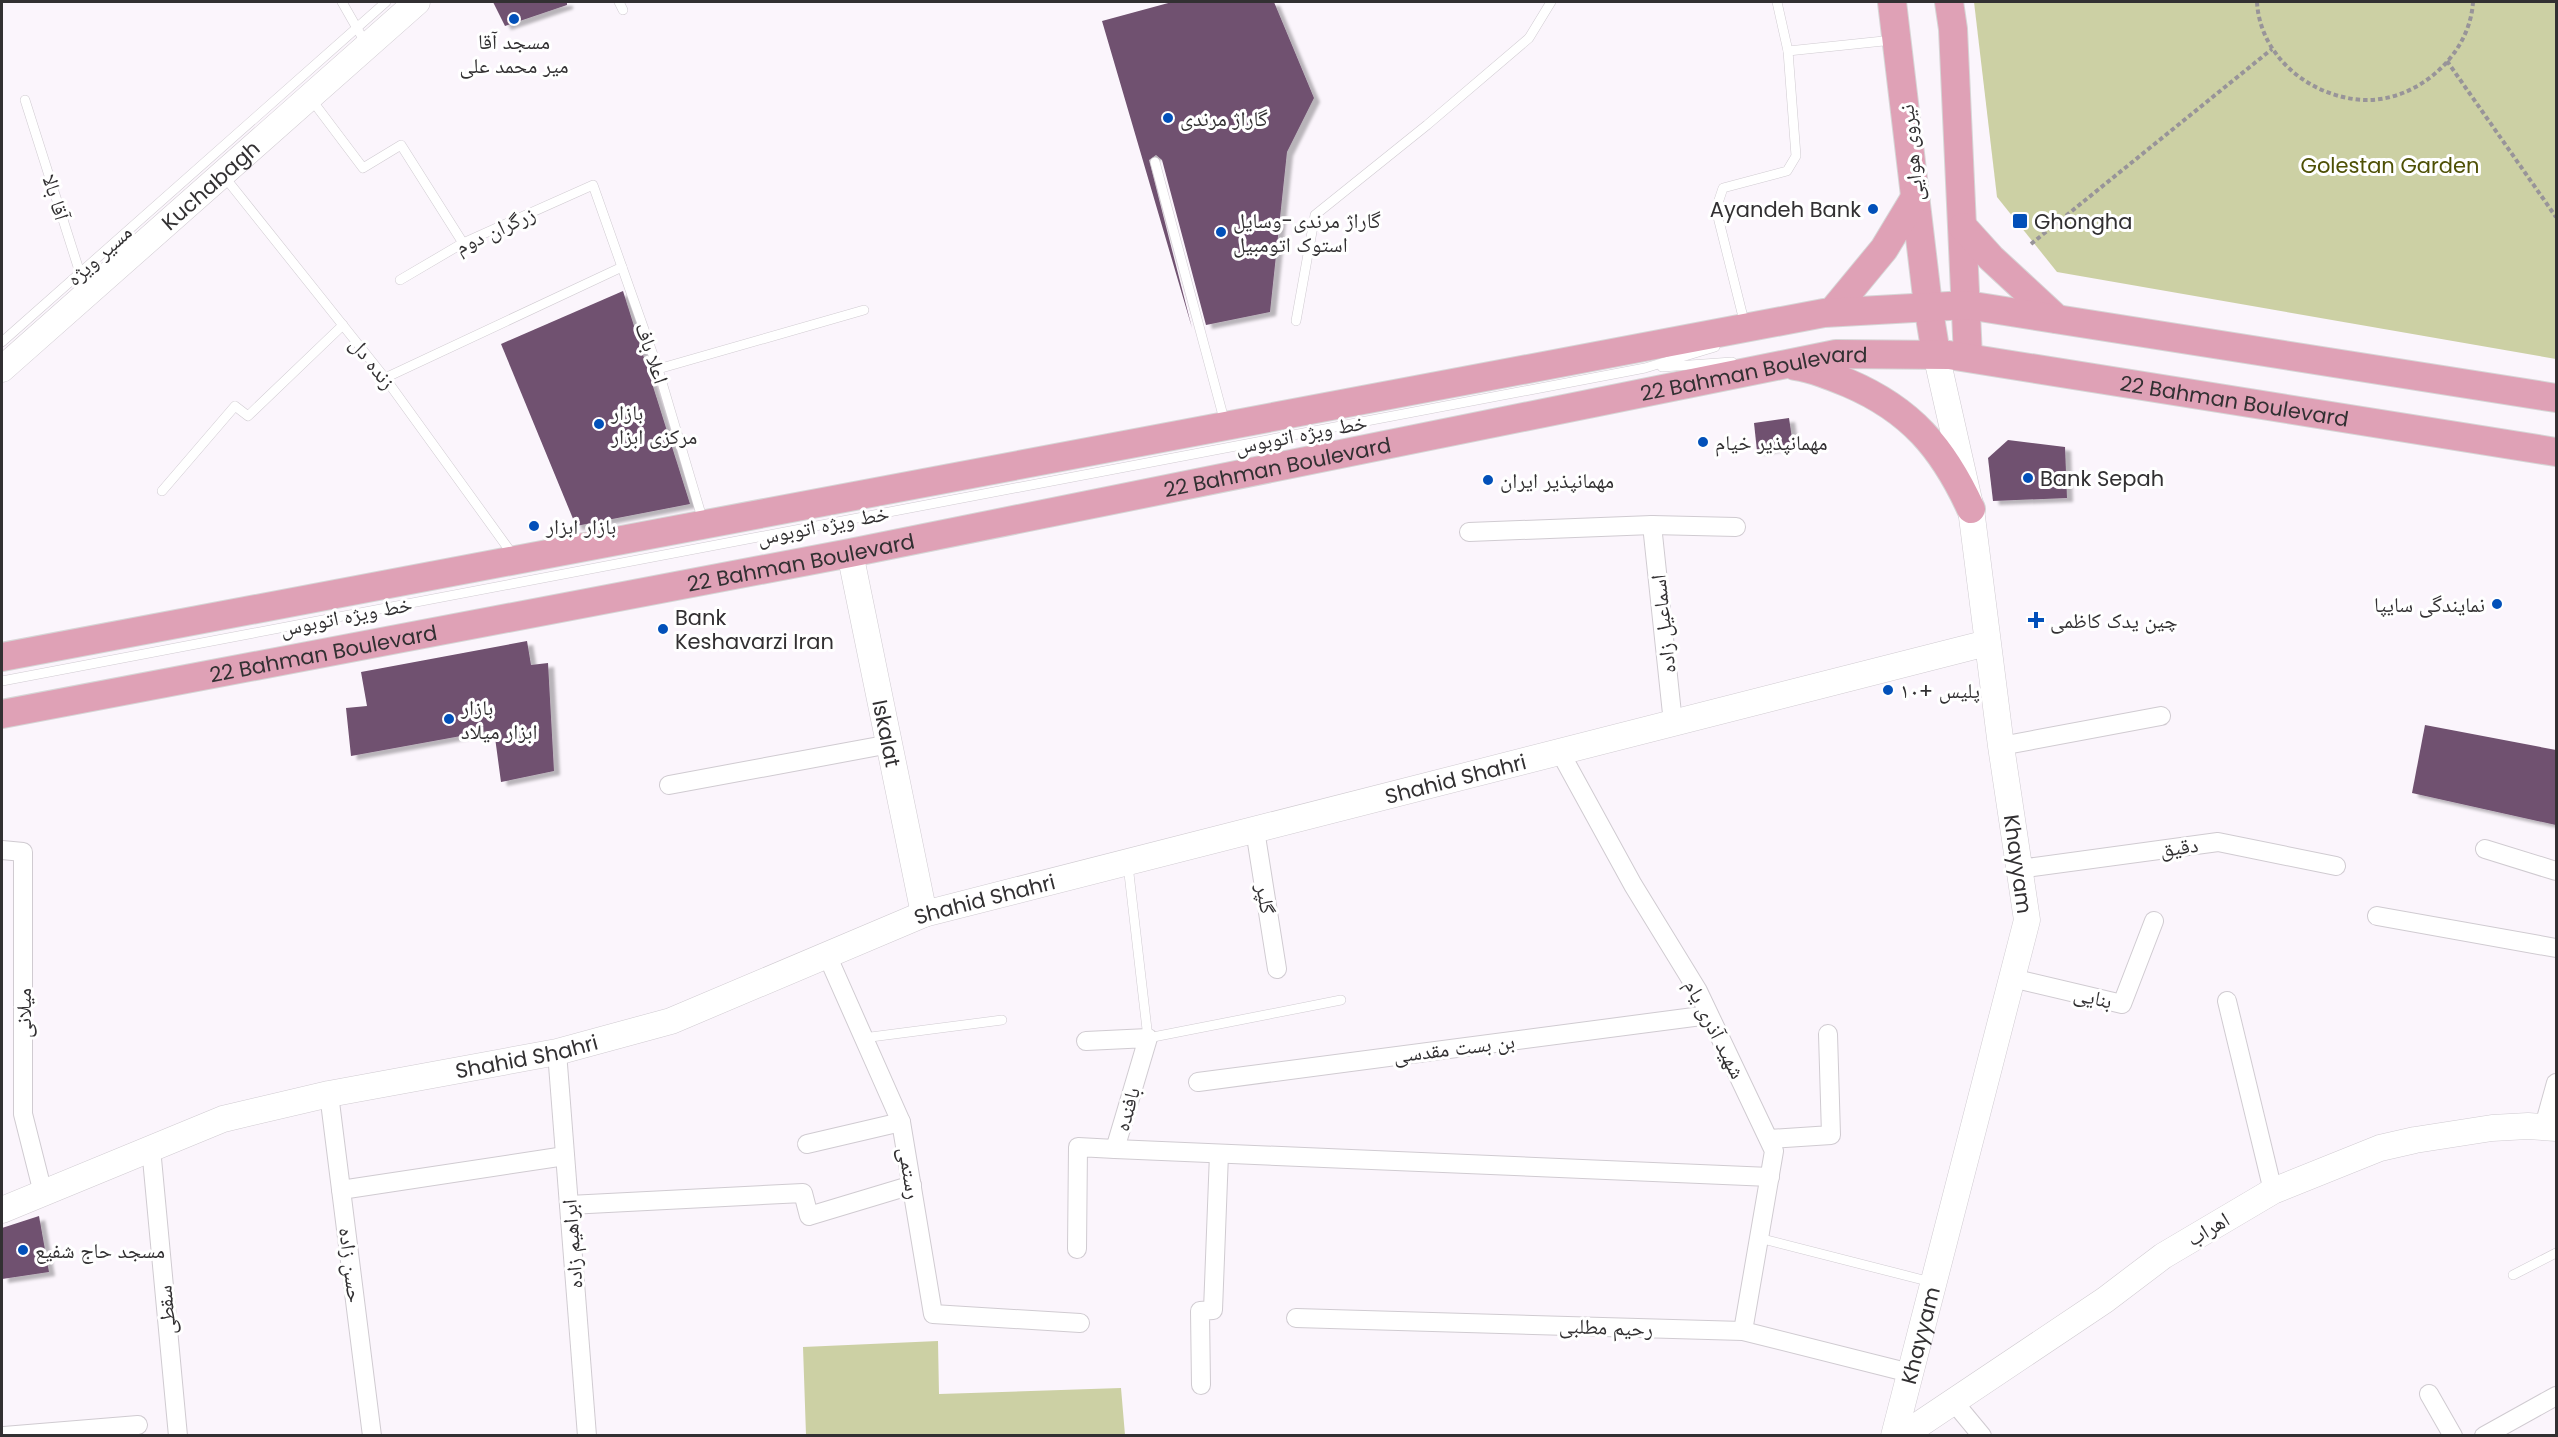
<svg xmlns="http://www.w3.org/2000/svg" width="2558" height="1437" viewBox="0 0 2558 1437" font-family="Poppins,'Noto Naskh Arabic',sans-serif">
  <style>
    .green { fill: #ccd0a4 }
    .building { fill: #6f516f; filter: url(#shadow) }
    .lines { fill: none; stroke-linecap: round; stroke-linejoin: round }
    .lane-casing { stroke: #d0cbd1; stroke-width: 10 }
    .street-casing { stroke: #d0cbd1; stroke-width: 20 }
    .secondary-casing { stroke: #d0cbd1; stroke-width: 27 }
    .primary-casing { stroke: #d6d6d6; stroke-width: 30 }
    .path { stroke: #989499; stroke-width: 4; stroke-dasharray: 4.5 3; stroke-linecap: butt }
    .lane { stroke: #fff; stroke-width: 9 }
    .street { stroke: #fff; stroke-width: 18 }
    .secondary { stroke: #fff; stroke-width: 26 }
    .primary { stroke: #dfa1b6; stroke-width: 28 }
    .poi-dot { fill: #0250b9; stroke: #fff; stroke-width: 2 }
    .labels { text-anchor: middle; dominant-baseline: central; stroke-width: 6; stroke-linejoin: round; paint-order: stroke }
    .poi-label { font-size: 21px; fill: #323032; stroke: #fff; text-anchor: start }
    .street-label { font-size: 21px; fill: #323032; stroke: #fff }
    .park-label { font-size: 21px; fill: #4e5005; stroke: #fff }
  </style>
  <defs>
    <filter id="shadow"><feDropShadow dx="6" dy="4" stdDeviation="1.5" flood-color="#0004"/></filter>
  </defs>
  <rect width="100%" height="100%" fill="#fbf5fc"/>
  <g class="green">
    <polygon points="1974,2 2556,2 2556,359 2057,272 1997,197"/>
    <polygon points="938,1341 939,1394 1121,1388 1125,1435 806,1435 803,1347"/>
  </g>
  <g class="building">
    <polygon points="493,2 567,2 567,5 505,26"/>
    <polygon points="1172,2 1274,2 1314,98 1287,152 1270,312 1206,325 1162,160 1156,155 1149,160 1192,328 1102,21"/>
    <polygon points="623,291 690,504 576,526 501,344"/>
    <polygon points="1789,418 1793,445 1757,451 1754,423"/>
    <polygon points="2008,440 2065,447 2067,498 1993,501 1988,458"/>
    <polygon points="527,641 531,665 548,663 554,771 501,782 494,730 351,756 346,708 367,706 361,672"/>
    <polygon points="2425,725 2556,750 2556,825 2412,793"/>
    <polygon points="39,1216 49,1272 2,1279 2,1228"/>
  </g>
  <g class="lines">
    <defs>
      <g id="lane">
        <polyline points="342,2 366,44"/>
        <polyline points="619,2 623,10"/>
        <polyline points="1788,51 1893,40"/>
        <polyline points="311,99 363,168 401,145 463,243"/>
        <polyline points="25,100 86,292"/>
        <polyline points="1155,162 1225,423"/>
        <polyline points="223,175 385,378 513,555"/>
        <polyline points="400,280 463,243 593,185 658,369 703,521"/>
        <polyline points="1296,321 1315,215 1427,125 1529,38 1551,2"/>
        <polyline points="1745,325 1716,209 1723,188 1787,171 1796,156 1788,51 1777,2"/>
        <polyline points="2,342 386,2"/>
        <polyline points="1662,367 1732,362"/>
        <polyline points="658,369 864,310"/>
        <polyline points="385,378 622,267"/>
        <polyline points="162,491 235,406 248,416 343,325"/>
        <polyline points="2,681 1645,368 1715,347"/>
        <polyline points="1128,865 1148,1038 1341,1000"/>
        <polyline points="863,1038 1002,1020"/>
        <polyline points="1759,1238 1931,1282"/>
        <polyline points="2513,1275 2556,1253"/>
      </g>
      <g id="street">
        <polyline points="1652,525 1673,723"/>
        <polyline points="1469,532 1652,525 1736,527"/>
        <polyline points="2001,746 2161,716"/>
        <polyline points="1560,752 1633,885 1698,991 1774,1151 1743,1331"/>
        <polyline points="669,785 890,744"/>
        <polyline points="1255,830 1277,969"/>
        <polyline points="2485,849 2556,871"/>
        <polyline points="2,850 23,852 23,1114 43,1193"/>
        <polyline points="2019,869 2218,842 2336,866"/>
        <polyline points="2377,916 2556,948"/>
        <polyline points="827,955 901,1122 933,1314 1080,1323"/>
        <polyline points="2012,978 2122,1004 2154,921"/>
        <polyline points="2227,1001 2273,1191"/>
        <polyline points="557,1052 587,1436"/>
        <polyline points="1198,1082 1709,1015"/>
        <polyline points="329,1094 372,1436"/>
        <polyline points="2544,1126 2556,1083"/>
        <polyline points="1769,1139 1831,1135 1828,1034"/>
        <polyline points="807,1144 901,1122"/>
        <polyline points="151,1148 178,1436"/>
        <polyline points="1115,1149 1770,1177"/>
        <polyline points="341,1190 565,1156"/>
        <polyline points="569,1205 803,1193 809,1216 912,1185"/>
        <polyline points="1077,1249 1078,1147 1115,1149 1148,1038 1086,1041"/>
        <polyline points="1296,1318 1743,1331 1910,1373"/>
        <polyline points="1201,1385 1200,1311 1213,1310 1219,1154"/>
        <polyline points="2429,1394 2453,1436"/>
        <polyline points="1953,1401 1982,1436"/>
        <polyline points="4,1436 138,1425"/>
        <polyline points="2484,1436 2556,1396"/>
      </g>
      <g id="secondary">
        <path id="s1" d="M2,369l415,-367"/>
        <path id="s2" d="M850,553l74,361"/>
        <path id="s3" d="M2,1210l221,-91 106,-25 228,-42 114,-31 253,-107 1063,-271"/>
        <path id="s4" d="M1894,1436l133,-516 -26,-174 -30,-237 -35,-155"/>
        <polyline points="1902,1436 2105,1300 2163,1256 2273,1191 2380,1148 2415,1140 2492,1128 2528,1126 2556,1128"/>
      </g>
      <g id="primary">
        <polyline points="1892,2 1928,305 1936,354"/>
        <polyline points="1949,2 1953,29 1968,357"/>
        <polyline points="1963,227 1991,258 2057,319"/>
        <polyline points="1832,312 1884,249 1916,196"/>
        <path d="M1795,366c19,3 36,10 53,17 63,27 95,65 123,126"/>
        <polyline points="2,657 1824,313 1967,305 2556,398"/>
        <path id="s5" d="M2,714l848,-161 986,-199 113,1 607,97"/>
      </g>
    </defs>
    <use href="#lane" class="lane-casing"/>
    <use href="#street" class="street-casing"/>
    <use href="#secondary" class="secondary-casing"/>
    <use href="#primary" class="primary-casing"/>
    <g class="path">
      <path d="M2257,2c3,55 54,96 108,98 54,1 105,-46 108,-98"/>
      <polyline points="2447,61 2556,217"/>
      <polyline points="2031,244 2272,49"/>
    </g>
    <use href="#lane" class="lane"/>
    <use href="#street" class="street"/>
    <use href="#secondary" class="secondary"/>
    <use href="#primary" class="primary"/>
  </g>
  <g class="poi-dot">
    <circle cx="514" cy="19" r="6"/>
    <circle cx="1168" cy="118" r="6"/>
    <circle cx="1873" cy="209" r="6"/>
    <rect x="2012" y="213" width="16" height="16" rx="3"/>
    <circle cx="1221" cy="232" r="6"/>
    <circle cx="599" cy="424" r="6"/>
    <circle cx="1703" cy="442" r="6"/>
    <circle cx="2028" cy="478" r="6"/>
    <circle cx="1488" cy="480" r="6"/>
    <circle cx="534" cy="526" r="6"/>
    <circle cx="2497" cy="604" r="6"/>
    <path d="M2033 611h6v6h6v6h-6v6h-6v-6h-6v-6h6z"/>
    <circle cx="663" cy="629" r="6"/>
    <circle cx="1888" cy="690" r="6"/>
    <circle cx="449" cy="719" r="6"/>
    <circle cx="23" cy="1250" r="6"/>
  </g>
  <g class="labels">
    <g class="poi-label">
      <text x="514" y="41" text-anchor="middle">مسجد آقا<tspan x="514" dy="24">میر محمد علی</tspan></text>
      <text x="1180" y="118">گاراژ مرندی</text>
      <text x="1861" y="209" text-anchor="end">Ayandeh Bank</text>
      <text x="1233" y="220">گاراژ مرندی-وسایل<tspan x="1233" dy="24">استوک اتومبیل</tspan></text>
      <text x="2034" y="221">Ghongha</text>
      <text x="611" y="412">بازار<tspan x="611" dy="24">مرکزی ابزار</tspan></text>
      <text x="1715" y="442">مهمانپذیر خیام</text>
      <text x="2040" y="478">Bank Sepah</text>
      <text x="1500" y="480">مهمانپذیر ایران</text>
      <text x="546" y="526">بازار ابزار</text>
      <text x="2485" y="604" text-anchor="end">نمایندگی سایپا</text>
      <text x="675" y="617">Bank<tspan x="675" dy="24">Keshavarzi Iran</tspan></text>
      <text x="2050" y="620">چین یدک کاظمی</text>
      <text x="1900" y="690">پلیس +۱۰</text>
      <text x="461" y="707">بازار<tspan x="461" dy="24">ابزار میلاد</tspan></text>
      <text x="35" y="1250">مسجد حاج شفیع</text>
    </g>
    <g class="street-label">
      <text transform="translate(1911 153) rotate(-96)">نیروی هوایی</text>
      <text stroke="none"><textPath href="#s1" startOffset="278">Kuchabagh</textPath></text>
      <text transform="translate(56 197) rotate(73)">آقا بالا</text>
      <text transform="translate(495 230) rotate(-25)">زرگران دوم</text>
      <text transform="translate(99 255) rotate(-42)">مسیر ویژه</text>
      <text transform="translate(652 353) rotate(71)">اعلا باف</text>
      <text transform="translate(373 363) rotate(52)">زنده دل</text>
      <text stroke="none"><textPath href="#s5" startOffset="1785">22 Bahman Boulevard</textPath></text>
      <text stroke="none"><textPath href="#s5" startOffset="2271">22 Bahman Boulevard</textPath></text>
      <text transform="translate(1301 434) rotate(-11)">خط ویژه اتوبوس</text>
      <text stroke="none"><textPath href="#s5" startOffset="1299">22 Bahman Boulevard</textPath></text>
      <text transform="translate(823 525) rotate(-11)">خط ویژه اتوبوس</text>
      <text stroke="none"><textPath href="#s5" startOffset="813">22 Bahman Boulevard</textPath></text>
      <text transform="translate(346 616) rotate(-11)">خط ویژه اتوبوس</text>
      <text transform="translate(1663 624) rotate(-96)">اسماعیل زاده</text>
      <text stroke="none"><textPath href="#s5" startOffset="327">22 Bahman Boulevard</textPath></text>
      <text stroke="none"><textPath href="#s2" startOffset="184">Iskalat</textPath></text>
      <text stroke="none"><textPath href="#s3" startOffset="1521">Shahid Shahri</textPath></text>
      <text transform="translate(2179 847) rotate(-8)">دقیق</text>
      <text transform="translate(2018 864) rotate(82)">Khayyam</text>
      <text transform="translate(1266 899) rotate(81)">گلپر</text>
      <text stroke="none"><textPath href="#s3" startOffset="1035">Shahid Shahri</textPath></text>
      <text transform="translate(2093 997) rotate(13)">بنایی</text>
      <text transform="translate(23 1013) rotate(-90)">میلانی</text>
      <text transform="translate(1715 1029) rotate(63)">شهید آذری یام</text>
      <text transform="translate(1454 1048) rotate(-7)">بن بست مقدسی</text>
      <text stroke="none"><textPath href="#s3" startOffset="549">Shahid Shahri</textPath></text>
      <text transform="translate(1127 1109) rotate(-74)">بافنده</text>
      <text transform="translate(910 1173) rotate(81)">رستمی</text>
      <text transform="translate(2208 1229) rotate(-31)">اهراب</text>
      <text transform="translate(572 1244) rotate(-94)">ابراهیم زاده</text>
      <text transform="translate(351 1265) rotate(83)">حسن زاده</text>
      <text transform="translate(166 1310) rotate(-95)">سقطی</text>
      <text transform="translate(1606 1327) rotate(2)">رحیم مطلبی</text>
      <text stroke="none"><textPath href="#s4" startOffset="104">Khayyam</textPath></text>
    </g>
    <g class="park-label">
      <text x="2390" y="165">Golestan Garden</text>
    </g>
  </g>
  <rect width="2558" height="1437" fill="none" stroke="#323032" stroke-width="6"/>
</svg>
